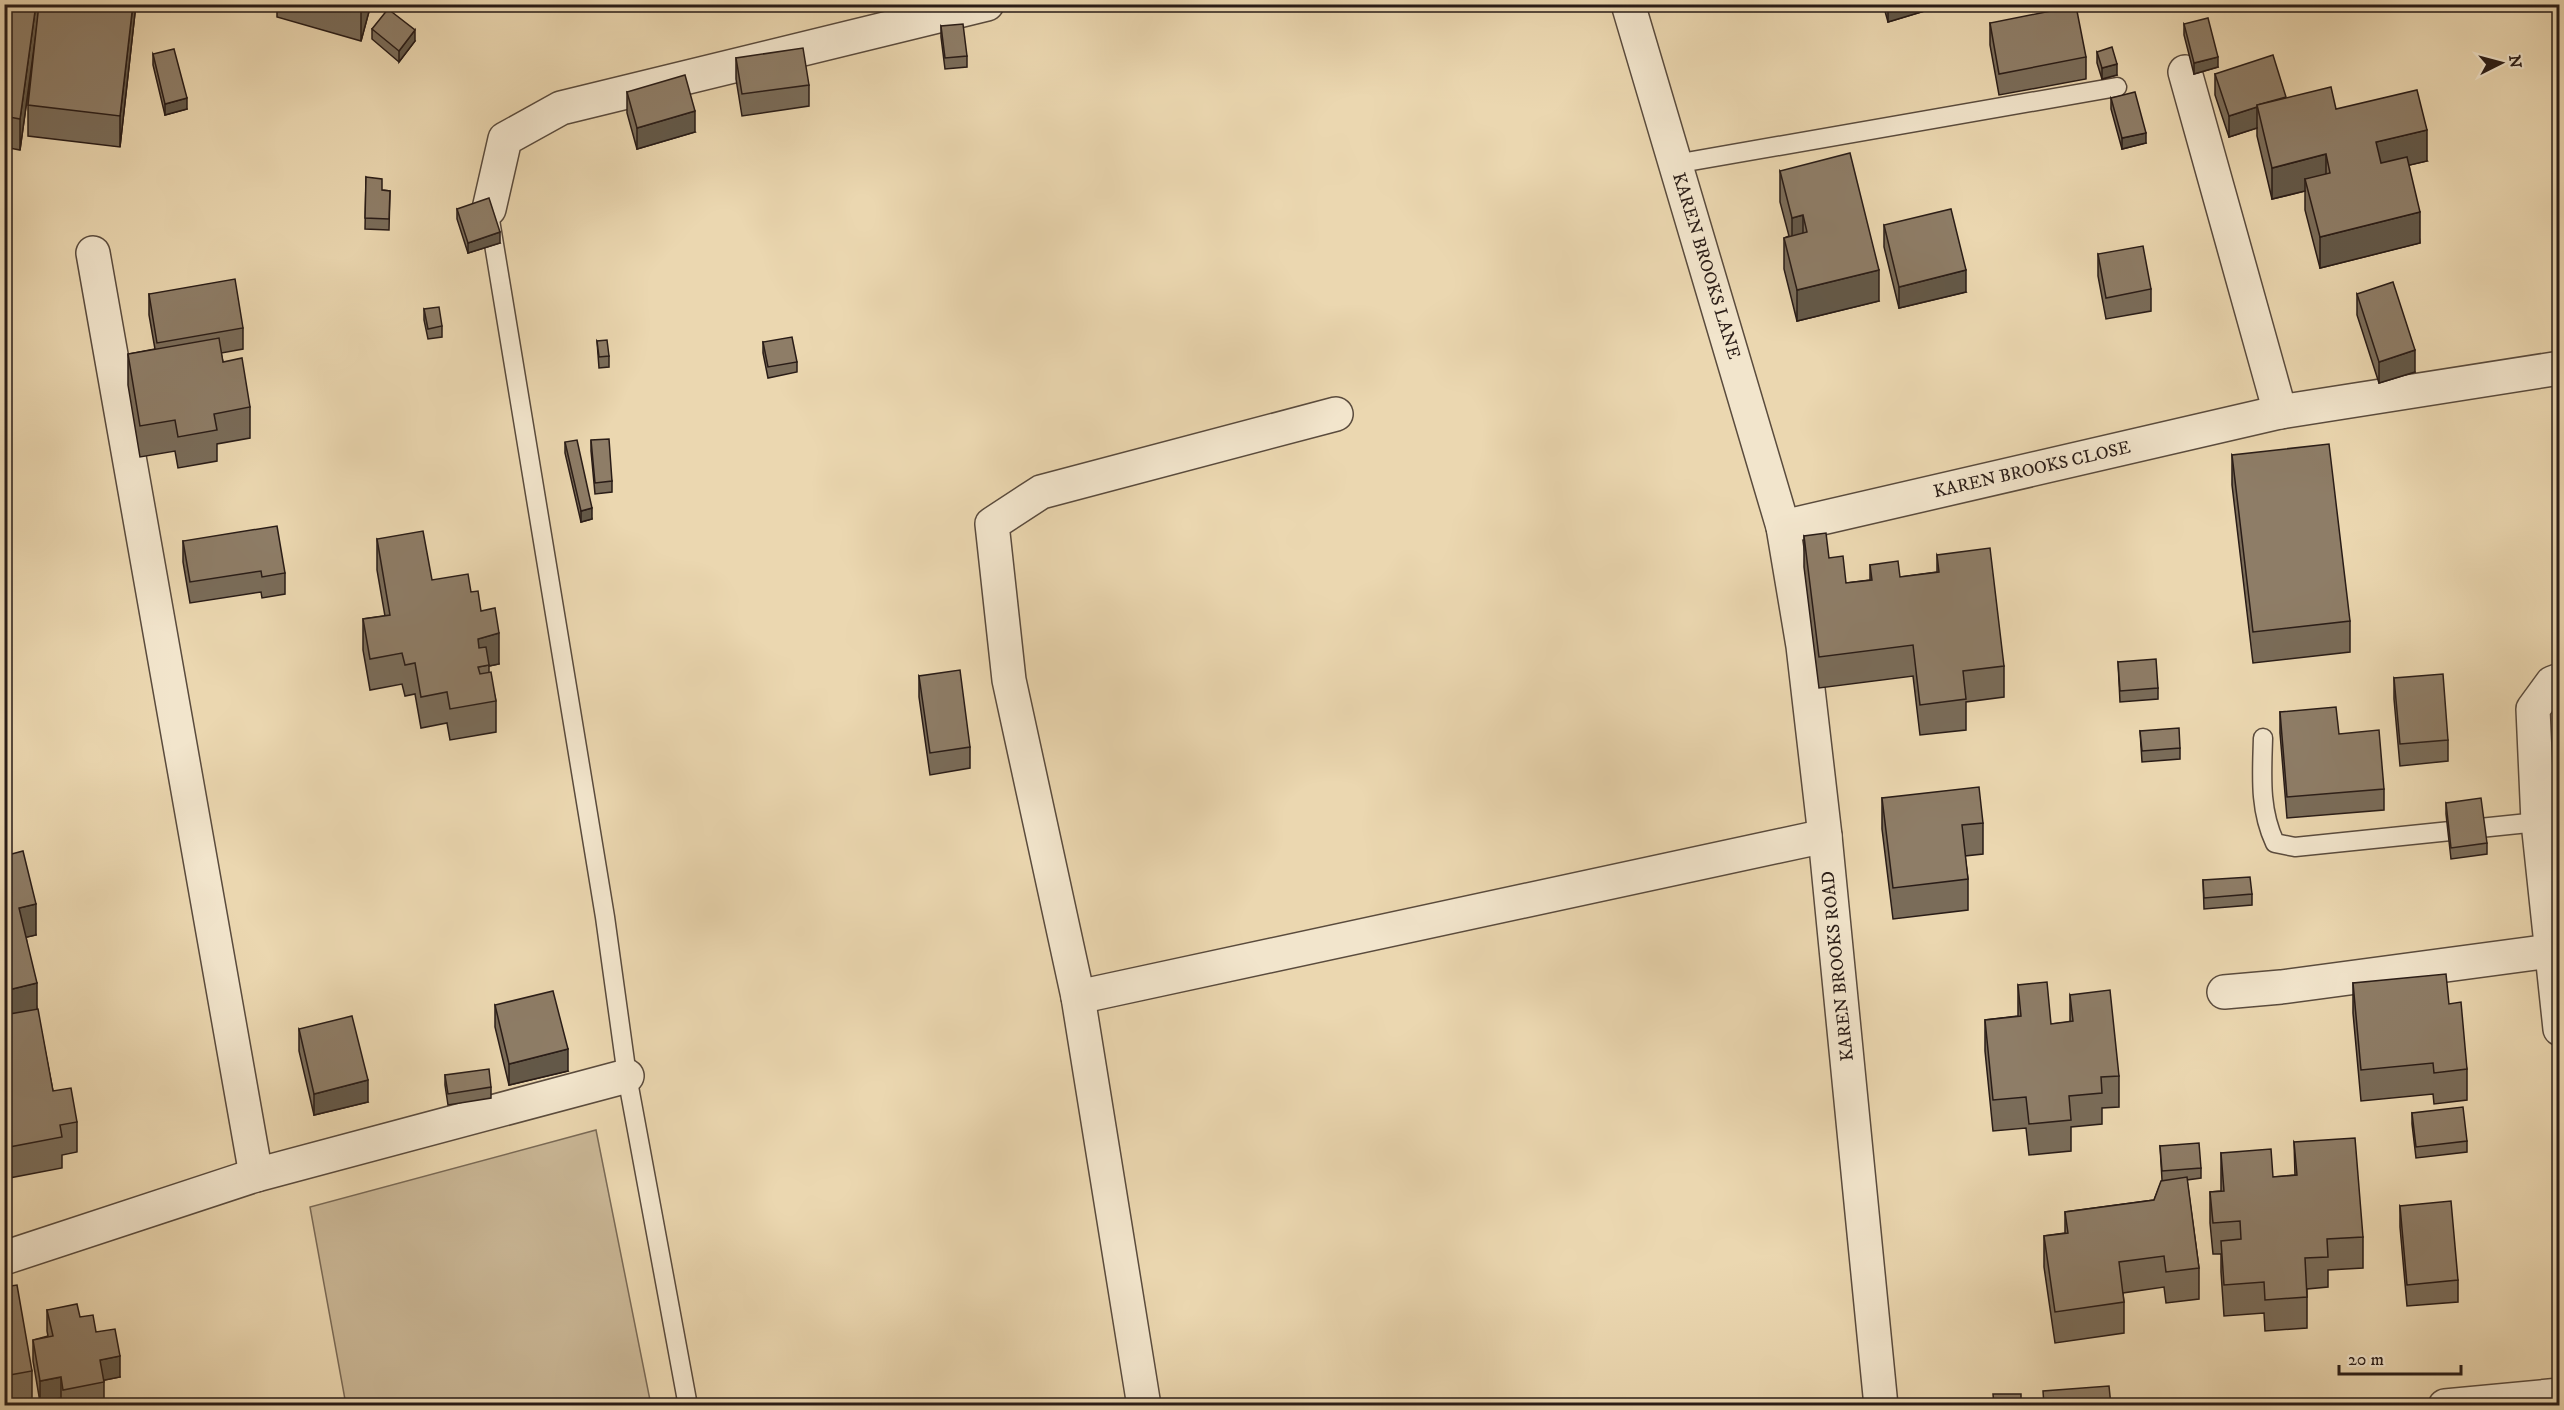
<svg xmlns="http://www.w3.org/2000/svg" width="2564" height="1410" viewBox="0 0 2564 1410" font-family="'IM FELL DW Pica',serif">
  <style>
    .green { fill: #cab796; stroke: #7a6a56; stroke-width: 1.5 }
    .lines { fill: none; stroke-linecap: round; stroke-linejoin: round }
    .service-casing { stroke: #5a4b3d; stroke-width: 21 }
    .minor-casing { stroke: #5a4b3d; stroke-width: 36 }
    .tertiary-casing { stroke: #5a4b3d; stroke-width: 36 }
    .service { stroke: #f2e5cc; stroke-width: 18 }
    .minor { stroke: #f2e5cc; stroke-width: 33 }
    .tertiary { stroke: #f2e5cc; stroke-width: 33 }
    .wall { fill: #7a6c59; stroke: #291c17; stroke-width: 1.5 }
    .shaded-wall { fill: #635848; stroke: #291c17; stroke-width: 1.5 }
    .building { fill: #8e7d67; stroke: #291c17; stroke-width: 1.5 }
    .labels { text-anchor: middle; dominant-baseline: central; stroke-width: 6; stroke-linejoin: round; paint-order: stroke }
    .street-label { font-size: 18px; fill: #291c17; stroke: #f2e5cc }
  </style>
  <rect width="100%" height="100%" fill="#ebd7b0"/>
  <filter id="stains"><feTurbulence type="fractalNoise" baseFrequency=".00333" numOctaves="4"/><feColorMatrix values="0 0 0 0 .2 0 0 0 0 .09 0 0 0 0 .02 0 0 0 .5 -.17"/></filter>
  <radialGradient id="worn" r=".72"><stop offset=".6" stop-color="#630" stop-opacity="0"/><stop offset="1" stop-color="#630" stop-opacity=".3"/></radialGradient>
  <polygon class="green" points="596,1130 651,1405 346,1405 310,1207"/>
  <g class="lines">
    <defs>
      <g id="service">
        <polyline points="1675,164 2117,87"/>
        <polyline points="490,220 605,917 627,1076 688,1406"/>
        <path d="M2263,738c-1,37 -4,71 12,105l20,4 243,-25"/>
      </g>
      <g id="minor">
        <polyline points="1628,4 1783,527 1803,646 1825,836 1881,1406"/>
        <polyline points="2185,72 2280,412"/>
        <polyline points="93,253 256,1175"/>
        <polyline points="1783,527 2280,412 2560,368"/>
        <polyline points="2560,680 2552,683 2533,709 2538,822 2560,1029"/>
        <polyline points="2224,992 2281,987 2551,951"/>
        <polyline points="1078,997 1825,836"/>
        <polyline points="4,1258 256,1175 627,1076"/>
        <polyline points="1144,1406 1078,997 1009,680 992,524 1041,492 1336,414"/>
        <polyline points="2445,1406 2560,1395"/>
      </g>
      <polyline id="tertiary" points="489,209 505,139 561,108 987,4"/>
    </defs>
    <use href="#service" class="service-casing"/>
    <use href="#minor" class="minor-casing"/>
    <use href="#tertiary" class="tertiary-casing"/>
    <use href="#service" class="service"/>
    <use href="#minor" class="minor"/>
    <use href="#tertiary" class="tertiary"/>
  </g>
  <g class="wall">
    <polygon points="4,4 136,4 120,147 28,136 28,105 35,42 20,150 4,147"/>
    <polygon points="277,4 371,4 361,41 277,17"/>
    <polygon points="1883,4 1938,4 1938,7 1888,22"/>
    <polygon points="1990,23 2086,57 2086,79 1999,95 1990,45"/>
    <polygon points="2184,24 2218,67 2194,74 2184,35"/>
    <polygon points="941,26 967,56 967,67 945,69 941,37"/>
    <polygon points="372,29 415,41 399,62 372,39"/>
    <polygon points="2097,52 2117,75 2102,79 2097,63"/>
    <polygon points="153,54 187,109 165,115 153,65"/>
    <polygon points="736,58 809,85 809,106 742,116 736,79"/>
    <polygon points="2215,74 2286,98 2336,109 2427,161 2409,165 2420,243 2320,268 2305,210 2305,191 2272,199 2257,136 2257,128 2229,137 2215,95"/>
    <polygon points="627,92 695,132 637,149 627,113"/>
    <polygon points="2111,98 2146,143 2122,149 2111,109"/>
    <polygon points="1780,171 1879,301 1797,321 1784,269 1784,238 1789,236 1780,202"/>
    <polygon points="366,177 382,190 390,191 389,230 365,229"/>
    <polygon points="457,209 500,243 468,253 457,219"/>
    <polygon points="1884,225 1966,292 1899,308 1884,247"/>
    <polygon points="2098,254 2151,289 2151,311 2106,319 2098,276"/>
    <polygon points="149,294 243,328 243,349 221,353 223,362 250,407 250,438 217,444 217,461 178,468 175,451 140,457 128,385 128,354 155,349 149,315"/>
    <polygon points="2357,294 2415,372 2379,383 2357,315"/>
    <polygon points="424,309 442,326 442,337 428,339 424,320"/>
    <polygon points="597,341 609,356 609,367 599,368"/>
    <polygon points="763,342 797,362 797,372 768,378 763,353"/>
    <polygon points="591,440 612,481 612,492 595,494 591,451"/>
    <polygon points="565,442 592,519 581,522 565,453"/>
    <polygon points="2232,455 2350,621 2350,652 2253,663 2232,485"/>
    <polygon points="1804,536 1829,558 1846,583 1870,580 1870,565 1900,577 1937,572 1937,555 2004,666 2004,697 1966,702 1966,730 1920,735 1913,676 1819,688 1804,567"/>
    <polygon points="377,539 432,580 471,592 481,611 499,664 489,666 489,672 496,701 496,732 450,740 447,723 421,728 415,694 405,696 402,684 370,690 363,650 363,619 385,616 377,570"/>
    <polygon points="183,541 285,573 285,594 262,598 261,592 190,603 183,562"/>
    <polygon points="2118,662 2158,688 2158,699 2120,702"/>
    <polygon points="919,676 970,747 970,768 930,775 919,697"/>
    <polygon points="2394,678 2448,740 2448,761 2400,766 2394,699"/>
    <polygon points="2280,712 2339,734 2384,789 2384,810 2287,818 2280,733"/>
    <polygon points="2140,731 2180,748 2180,759 2142,762"/>
    <polygon points="1882,798 1983,823 1983,854 1965,856 1968,879 1968,910 1893,919 1882,829"/>
    <polygon points="2446,803 2487,843 2487,854 2451,859 2446,814"/>
    <polygon points="4,856 36,935 26,937 37,1009 53,1091 77,1122 77,1152 62,1155 62,1168 4,1179"/>
    <polygon points="2203,880 2252,894 2252,905 2204,909"/>
    <polygon points="2353,983 2449,1004 2467,1069 2467,1100 2434,1104 2433,1094 2361,1101 2353,1013"/>
    <polygon points="2018,985 2051,1024 2070,1022 2070,995 2119,1076 2119,1107 2102,1108 2102,1124 2071,1127 2071,1151 2029,1155 2026,1128 1993,1131 1985,1051 1985,1020 2018,1016"/>
    <polygon points="495,1005 568,1071 509,1085 495,1027"/>
    <polygon points="299,1029 368,1102 314,1115 299,1051"/>
    <polygon points="445,1075 491,1087 491,1098 448,1105 445,1085"/>
    <polygon points="2412,1113 2467,1141 2467,1152 2416,1158 2412,1124"/>
    <polygon points="2294,1142 2363,1237 2363,1268 2328,1270 2328,1287 2307,1289 2307,1328 2265,1331 2264,1313 2224,1316 2221,1272 2221,1254 2213,1254 2210,1223 2210,1192 2221,1191 2221,1153 2273,1177 2295,1175"/>
    <polygon points="2160,1146 2201,1168 2201,1178 2187,1180 2199,1268 2199,1299 2166,1303 2164,1287 2123,1293 2124,1302 2124,1333 2055,1343 2044,1267 2044,1236 2065,1233 2065,1212 2154,1200 2162,1180"/>
    <polygon points="2400,1206 2458,1280 2458,1302 2407,1306 2400,1227"/>
    <polygon points="4,1287 32,1371 32,1402 13,1406 4,1406"/>
    <polygon points="47,1310 80,1317 96,1332 120,1377 104,1380 104,1403 93,1406 62,1406 61,1398 40,1402 33,1361 33,1340 48,1336 47,1331"/>
  </g>
  <g class="shaded-wall">
    <polygon points="36,4 40,4 20,150 20,119"/>
    <polygon points="133,4 136,4 120,147 120,116"/>
    <polygon points="363,4 371,4 361,41 361,10"/>
    <polygon points="1888,4 1938,4 1938,7 1888,22"/>
    <polygon points="415,30 415,41 399,62 399,51"/>
    <polygon points="2218,57 2218,67 2194,74 2194,63"/>
    <polygon points="2117,64 2117,75 2102,79 2102,68"/>
    <polygon points="187,98 187,109 165,115 165,104"/>
    <polygon points="2257,107 2257,128 2229,137 2229,116"/>
    <polygon points="695,111 695,132 637,149 637,128"/>
    <polygon points="2427,130 2427,161 2376,173 2376,142"/>
    <polygon points="2146,133 2146,143 2122,149 2122,138"/>
    <polygon points="2326,154 2326,185 2305,179 2305,191 2272,199 2272,168"/>
    <polygon points="2420,212 2420,243 2320,268 2320,237"/>
    <polygon points="1803,215 1803,246 1792,249 1792,218"/>
    <polygon points="500,232 500,243 468,253 468,243"/>
    <polygon points="1879,270 1879,301 1797,321 1797,290"/>
    <polygon points="1966,270 1966,292 1899,308 1899,287"/>
    <polygon points="2415,350 2415,372 2379,383 2379,362"/>
    <polygon points="592,508 592,519 581,522 581,511"/>
    <polygon points="499,633 499,664 489,666 489,665 478,667 478,639"/>
    <polygon points="36,904 36,935 19,939 19,908"/>
    <polygon points="37,983 37,1014 4,1022 4,991"/>
    <polygon points="568,1049 568,1071 509,1085 509,1064"/>
    <polygon points="368,1080 368,1102 314,1115 314,1094"/>
    <polygon points="120,1356 120,1377 100,1381 100,1360"/>
    <polygon points="61,1377 61,1398 40,1402 40,1381"/>
  </g>
  <g class="building">
    <polygon points="4,4 36,4 20,119 4,116"/>
    <polygon points="39,4 133,4 120,116 28,105"/>
    <polygon points="343,4 363,4 361,10"/>
    <polygon points="2076,6 2086,57 1999,74 1990,23"/>
    <polygon points="388,9 415,30 399,51 372,29"/>
    <polygon points="2208,18 2218,57 2194,63 2184,24"/>
    <polygon points="963,24 967,56 945,58 941,26"/>
    <polygon points="2112,47 2117,64 2102,68 2097,52"/>
    <polygon points="803,48 809,85 742,94 736,58"/>
    <polygon points="174,49 187,98 165,104 153,54"/>
    <polygon points="2273,55 2286,97 2257,105 2257,107 2229,116 2215,74"/>
    <polygon points="685,75 695,111 637,128 627,92"/>
    <polygon points="2331,87 2336,109 2417,90 2427,130 2376,142 2381,163 2407,157 2420,212 2320,237 2305,179 2330,173 2326,154 2272,168 2257,105"/>
    <polygon points="2135,92 2146,133 2122,138 2111,98"/>
    <polygon points="1850,153 1879,270 1797,290 1784,238 1807,232 1803,215 1792,218 1780,171"/>
    <polygon points="366,177 382,179 382,190 390,191 389,219 365,218"/>
    <polygon points="489,198 500,232 468,243 457,209"/>
    <polygon points="1951,209 1966,270 1899,287 1884,225"/>
    <polygon points="2143,246 2151,289 2106,298 2098,254"/>
    <polygon points="235,279 243,328 157,343 149,294"/>
    <polygon points="2393,282 2415,350 2379,362 2357,294"/>
    <polygon points="439,307 442,326 428,329 424,309"/>
    <polygon points="792,337 797,362 768,367 763,342"/>
    <polygon points="219,338 223,362 242,358 250,407 214,414 217,430 178,437 175,420 140,426 128,354"/>
    <polygon points="607,340 609,356 599,357 597,341"/>
    <polygon points="609,439 612,481 595,483 591,440"/>
    <polygon points="577,440 592,508 581,511 565,442"/>
    <polygon points="2329,444 2350,621 2253,632 2232,455"/>
    <polygon points="277,526 285,573 262,577 261,571 190,582 183,541"/>
    <polygon points="423,531 432,580 468,574 471,592 478,591 481,611 495,608 499,633 478,639 479,648 486,647 489,665 478,667 480,674 491,672 496,701 450,709 447,692 421,697 415,663 405,665 402,653 370,659 363,619 390,615 377,539"/>
    <polygon points="1826,533 1829,558 1843,556 1846,583 1872,580 1870,565 1898,561 1900,577 1939,572 1937,555 1990,548 2004,666 1963,671 1966,699 1920,705 1913,645 1819,657 1804,536"/>
    <polygon points="2156,659 2158,688 2120,691 2118,662"/>
    <polygon points="960,670 970,747 930,753 919,676"/>
    <polygon points="2443,674 2448,740 2400,744 2394,678"/>
    <polygon points="2336,707 2339,734 2379,730 2384,789 2287,797 2280,712"/>
    <polygon points="2179,728 2180,748 2142,751 2140,731"/>
    <polygon points="1979,787 1983,823 1962,825 1968,879 1893,888 1882,798"/>
    <polygon points="2481,798 2487,843 2451,848 2446,803"/>
    <polygon points="23,851 36,904 19,908 37,983 4,991 4,856"/>
    <polygon points="2250,877 2252,894 2204,898 2203,880"/>
    <polygon points="2446,974 2449,1004 2461,1002 2467,1069 2434,1073 2433,1063 2361,1070 2353,983"/>
    <polygon points="2047,982 2051,1024 2073,1021 2070,995 2110,990 2119,1076 2101,1077 2102,1093 2069,1096 2071,1120 2029,1124 2026,1097 1993,1100 1985,1020 2021,1016 2018,985"/>
    <polygon points="553,991 568,1049 509,1064 495,1005"/>
    <polygon points="38,1009 53,1091 71,1088 77,1122 60,1125 62,1137 4,1148 4,1015"/>
    <polygon points="352,1016 368,1080 314,1094 299,1029"/>
    <polygon points="489,1069 491,1087 448,1094 445,1075"/>
    <polygon points="2463,1107 2467,1141 2416,1147 2412,1113"/>
    <polygon points="2355,1138 2363,1237 2327,1239 2328,1257 2305,1258 2307,1297 2265,1300 2264,1282 2224,1285 2221,1241 2241,1239 2240,1221 2213,1223 2210,1192 2224,1191 2221,1153 2271,1149 2273,1177 2297,1175 2294,1142"/>
    <polygon points="2199,1143 2201,1168 2162,1171 2160,1146"/>
    <polygon points="2187,1177 2199,1268 2166,1272 2164,1256 2119,1262 2124,1302 2055,1312 2044,1236 2068,1233 2065,1212 2154,1200 2161,1181"/>
    <polygon points="2451,1201 2458,1280 2407,1285 2400,1206"/>
    <polygon points="17,1285 32,1371 4,1376 4,1287"/>
    <polygon points="77,1304 80,1317 93,1315 96,1332 115,1329 120,1356 100,1360 104,1382 63,1390 61,1377 40,1381 33,1340 53,1336 47,1310"/>
    <polygon points="2109,1386 2111,1406 2044,1406 2043,1391"/>
    <polygon points="1993,1394 2021,1394 2021,1406 1994,1406"/>
  </g>
  <g class="labels">
    <g class="street-label">
      <text transform="translate(1706 266) rotate(73)">KAREN BROOKS LANE</text>
      <text transform="translate(2032 470) rotate(-13)">KAREN BROOKS CLOSE</text>
      <text transform="translate(1838 966) rotate(-96)">KAREN BROOKS ROAD</text>
    </g>
  </g>
  <rect width="2564" height="1410" fill="none" stroke="#ebd7b0" stroke-width="24"/>
  <rect x="6" y="6" width="2552" height="1398" fill="none" stroke="#291c17" stroke-width="3"/>
  <rect x="12" y="12" width="2540" height="1386" fill="none" stroke="#291c17" stroke-width="1.5"/>
  <g transform="translate(2501 63) rotate(84)" stroke="#f2e5cc" stroke-width="4.5" paint-order="stroke">
  <path d="M0-4.5L10 22L0 15L-10 22Z" fill="#291c17"/>
  <text y="-9" font-size="16" font-weight="bold" text-anchor="middle" fill="#291c17">N</text>
  </g>
  <path d="M2339 1365v9h122v-9" fill="none" stroke="#291c17" stroke-width="3"/>
  <text x="2348" y="1365" font-size="18" fill="#291c17" stroke="#f2e5cc" stroke-width="4.5" paint-order="stroke">20 m</text>
  <rect width="100%" height="100%" filter="url(#stains)"/>
  <rect width="100%" height="100%" fill="url(#worn)"/>
</svg>
